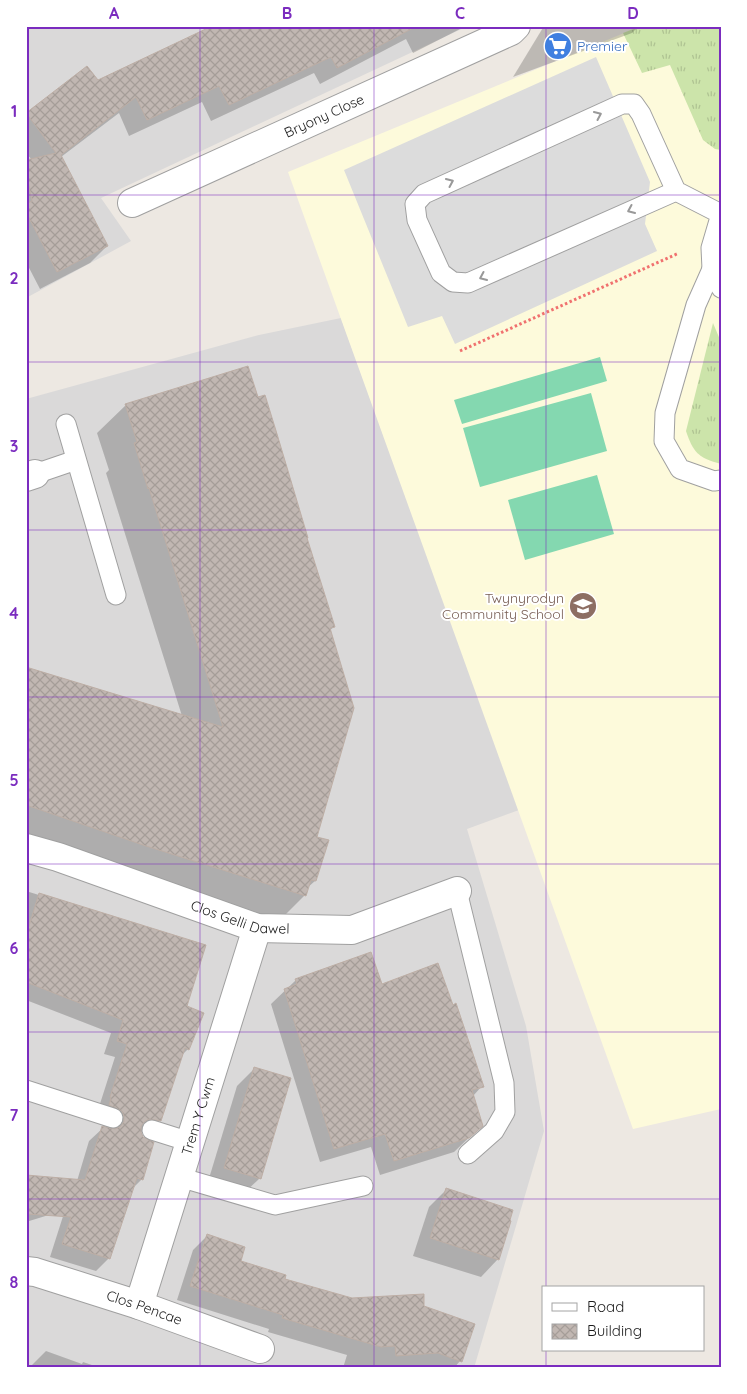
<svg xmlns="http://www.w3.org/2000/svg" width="747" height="1394" viewBox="0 0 747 1394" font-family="Quicksand,sans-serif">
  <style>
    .residential { fill: #dad9d9 }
    .education { fill: #fdfadb }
    .grass { fill: url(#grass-tufts) }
    .pitch { fill: #84d8b0 }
    .parking { fill: #dcdcdc }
    .shadow { fill: #0003 }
    .building { fill: url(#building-cross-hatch); stroke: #bdaea5 }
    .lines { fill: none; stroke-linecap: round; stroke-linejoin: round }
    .service-casing { stroke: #a0a0a0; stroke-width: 21 }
    .minor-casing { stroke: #a0a0a0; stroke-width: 30 }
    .path { stroke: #f0716f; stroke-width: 3; stroke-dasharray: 2.5 2.5; stroke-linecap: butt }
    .service { stroke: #fff; stroke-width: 19 }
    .minor { stroke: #fff; stroke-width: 28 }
    .oneway { stroke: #999 }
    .grid { fill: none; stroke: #7b2cbf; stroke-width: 1; stroke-opacity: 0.55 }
    .labels { text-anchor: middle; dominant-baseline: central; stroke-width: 4; stroke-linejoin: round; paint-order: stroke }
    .shop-label { font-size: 14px; fill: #366cbe; stroke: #fff; text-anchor: start }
    .street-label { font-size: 14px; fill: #1c1c1c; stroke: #fff }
    .education-label { font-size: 14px; fill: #785e54; stroke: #fff; text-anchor: end }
    .neatline { fill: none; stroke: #7b2cbf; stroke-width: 2 }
    .grid-label { font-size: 16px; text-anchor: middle; font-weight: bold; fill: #7b2cbf }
  </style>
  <defs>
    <pattern id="grass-tufts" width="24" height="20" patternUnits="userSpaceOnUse" patternTransform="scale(1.25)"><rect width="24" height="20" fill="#cce4aa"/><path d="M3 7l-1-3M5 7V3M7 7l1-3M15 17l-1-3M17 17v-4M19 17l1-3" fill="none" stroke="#afc392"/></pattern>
    <pattern id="building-cross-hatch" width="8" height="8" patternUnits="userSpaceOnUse" patternTransform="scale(1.25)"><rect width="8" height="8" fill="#c1b7b2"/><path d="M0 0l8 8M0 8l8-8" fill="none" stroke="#a59d98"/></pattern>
  </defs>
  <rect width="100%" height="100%" fill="#ede8e2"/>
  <g class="residential">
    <polygon points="26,26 468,26 101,198 131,241 26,298"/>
    <polygon points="341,318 519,810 467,829 526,1026 544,1131 474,1368 26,1368 26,399 259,335"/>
  </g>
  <polygon class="education" points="641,26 721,26 721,1109 633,1129 288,172"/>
  <g class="grass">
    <polygon points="641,26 721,26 721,150 715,149 703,140 670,65 642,73 623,33"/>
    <path d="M713,323l8,19v122c-23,-6 -28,-12 -35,-33z"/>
  </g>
  <g class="pitch">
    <polygon points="600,357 607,381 462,424 454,400"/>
    <polygon points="591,393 607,451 480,487 463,428"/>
    <polygon points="597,475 614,534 525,560 508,500"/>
  </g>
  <polygon class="parking" points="596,57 650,182 645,224 657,251 455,344 442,316 408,327 344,170"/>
  <g class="shadow">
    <polygon points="215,26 466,26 413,53 406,39 320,84 314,73 211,121 202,102 129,136 119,113 61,157 107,246 90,263 40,289 26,262 26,161 32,160 26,153 26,115 87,68 97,82"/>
    <polygon points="544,26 639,26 632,33 513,77"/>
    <polygon points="126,405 306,538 334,627 329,631 315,838 315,881 307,888 305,895 276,924 26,843 26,668 182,716 106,473 109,470 97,433"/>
    <polygon points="26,891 204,946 185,1007 188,1049 181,1056 160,1120 147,1133 140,1132 142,1179 132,1189 109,1258 96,1271 50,1257 65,1210 26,1222 26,1176 77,1181 89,1141 103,1128 112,1129 98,1110 115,1057 104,1054 111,1033 26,1000"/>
    <polygon points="370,954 382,985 482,1086 473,1096 482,1125 454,1152 380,1175 371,1147 320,1162 271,1004 295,981"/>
    <polygon points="255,1068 260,1178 242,1195 207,1185 237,1086"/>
    <polygon points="447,1189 498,1259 481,1277 413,1256 429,1207"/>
    <polygon points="207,1236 239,1262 283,1280 352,1299 423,1306 460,1361 454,1368 343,1368 347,1355 268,1332 269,1329 177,1300 193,1250"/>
    <polygon points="46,1351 82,1364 83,1362 101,1368 29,1368"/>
  </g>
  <g class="building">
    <polygon points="212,26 417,26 337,68 331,57 229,105 219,86 147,120 136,97 61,155 108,246 57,272 26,212 26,204 32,201 26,172 26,160 56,153 26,113 87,66 98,80"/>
    <polygon points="248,366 258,397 265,395 277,434 308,538 307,538 335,627 330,628 354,708 317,837 329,840 316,881 311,880 306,896 146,846 26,805 26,667 223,727 149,488 148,489 134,443 137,442 125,404"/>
    <polygon points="39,893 206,945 187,1006 204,1013 189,1050 185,1048 161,1121 149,1119 144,1122 141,1126 141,1132 143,1137 154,1142 143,1180 137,1178 110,1259 62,1244 71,1217 26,1214 26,1175 85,1180 102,1126 115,1129 120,1127 124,1122 124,1116 122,1111 109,1105 111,1098 110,1097 127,1044 117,1041 123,1020 26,982 26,936"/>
    <polygon points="371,952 382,984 438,963 453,1005 456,1003 484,1087 472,1090 483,1126 469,1138 394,1161 385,1134 334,1149 284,989 297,984 295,979"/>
    <polygon points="254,1067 291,1078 261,1179 224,1168"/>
    <polygon points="446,1188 513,1210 510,1220 511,1221 499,1260 430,1238"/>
    <polygon points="207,1234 245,1247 241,1261 286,1275 285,1279 352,1298 424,1294 424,1306 475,1324 462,1362 438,1353 396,1356 395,1346 381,1347 282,1318 283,1315 190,1286"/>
  </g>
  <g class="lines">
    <defs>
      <g id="service">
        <polyline points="676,191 468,283 453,282 441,273 417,220 415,204 424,194 622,104 634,104 641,114 676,191 721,214 711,248 712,269 721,288"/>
        <polyline points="712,269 696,305 665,413 664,441 680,469 714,481 721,480"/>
        <polyline points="66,424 116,595"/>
        <polyline points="35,474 76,460"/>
        <polyline points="457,891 504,1083 505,1112 494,1131 468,1154"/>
        <polyline points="26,1090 113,1118"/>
        <polyline points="152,1130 190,1142"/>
        <polyline points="179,1177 275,1205 363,1186"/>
      </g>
      <g id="minor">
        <path id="s1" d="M132,203l379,-172 5,-5"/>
        <polyline points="26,477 35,474"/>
        <path id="s2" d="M26,848l32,9 199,71 95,2 105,-39"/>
        <path id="s3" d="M26,1271l9,1 104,33 121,44"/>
        <path id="s4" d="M139,1305l118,-377"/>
      </g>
    </defs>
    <use href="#service" class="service-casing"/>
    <use href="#minor" class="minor-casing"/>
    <polyline class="path" points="460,351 679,253"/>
    <use href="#service" class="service"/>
    <use href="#minor" class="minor"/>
  </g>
  <defs><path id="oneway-chevron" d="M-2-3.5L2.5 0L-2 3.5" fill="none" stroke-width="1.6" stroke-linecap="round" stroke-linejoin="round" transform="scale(1.25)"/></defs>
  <g class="oneway">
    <use href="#oneway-chevron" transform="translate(598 115) rotate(-24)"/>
    <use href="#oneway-chevron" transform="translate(450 182) rotate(-24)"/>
    <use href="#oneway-chevron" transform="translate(631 210) rotate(156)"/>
    <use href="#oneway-chevron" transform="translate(483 277) rotate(156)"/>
  </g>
  <path class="grid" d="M200,26v1342M374,26v1342M546,26v1262M26,195h695M26,362h695M26,530h695M26,697h695M26,864h695M26,1032h695M26,1199h695M546,1350v18"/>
  <defs>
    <symbol id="supermarket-disc" viewBox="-11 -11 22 22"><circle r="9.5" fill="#3f7fe0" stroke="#fff"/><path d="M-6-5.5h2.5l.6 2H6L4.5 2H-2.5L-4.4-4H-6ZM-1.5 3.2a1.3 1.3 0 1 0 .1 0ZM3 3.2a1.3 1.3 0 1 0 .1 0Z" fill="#fff"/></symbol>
    <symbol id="school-disc" viewBox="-11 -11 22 22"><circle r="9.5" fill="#8d6e63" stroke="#fff"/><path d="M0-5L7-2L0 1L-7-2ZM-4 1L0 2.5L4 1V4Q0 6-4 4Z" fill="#fff"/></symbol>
  </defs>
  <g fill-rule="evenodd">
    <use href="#supermarket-disc" x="542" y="30" width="32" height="32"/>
    <use href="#school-disc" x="567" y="590" width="32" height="32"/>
  </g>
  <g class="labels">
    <g class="shop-label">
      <text x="577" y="46">Premier</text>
    </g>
    <g class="street-label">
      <text stroke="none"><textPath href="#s1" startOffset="211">Bryony Close</textPath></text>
      <text stroke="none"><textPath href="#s2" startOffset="226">Clos Gelli Dawel</textPath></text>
      <text stroke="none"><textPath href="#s4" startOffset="198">Trem Y Cwm</textPath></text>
      <text stroke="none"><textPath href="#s3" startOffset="124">Clos Pencae</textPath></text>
    </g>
    <g class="education-label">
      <text x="564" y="598">Twynyrodyn<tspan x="564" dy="16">Community School</tspan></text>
    </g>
  </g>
  <rect width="747" height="1394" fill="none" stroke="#ffffff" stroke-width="55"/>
  <rect x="542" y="1286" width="162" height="65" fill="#ffffff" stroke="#a4a4a4"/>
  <rect x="552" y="1303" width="25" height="8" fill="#ffffff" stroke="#a4a4a4"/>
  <text x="587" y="1312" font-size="15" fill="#1c1c1c">Road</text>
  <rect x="552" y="1324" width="25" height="15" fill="url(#building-cross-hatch)" stroke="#a4a4a4"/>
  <text x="587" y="1336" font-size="15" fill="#1c1c1c">Building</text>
  <rect x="28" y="28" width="692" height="1338" class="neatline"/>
  <g class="grid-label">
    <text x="114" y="19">A</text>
    <text x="287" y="19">B</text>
    <text x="460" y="19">C</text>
    <text x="633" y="19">D</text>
    <text x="14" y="117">1</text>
    <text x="14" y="284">2</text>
    <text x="14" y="452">3</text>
    <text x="14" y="619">4</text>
    <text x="14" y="786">5</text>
    <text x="14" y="954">6</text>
    <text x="14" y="1121">7</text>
    <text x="14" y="1288">8</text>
  </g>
</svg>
